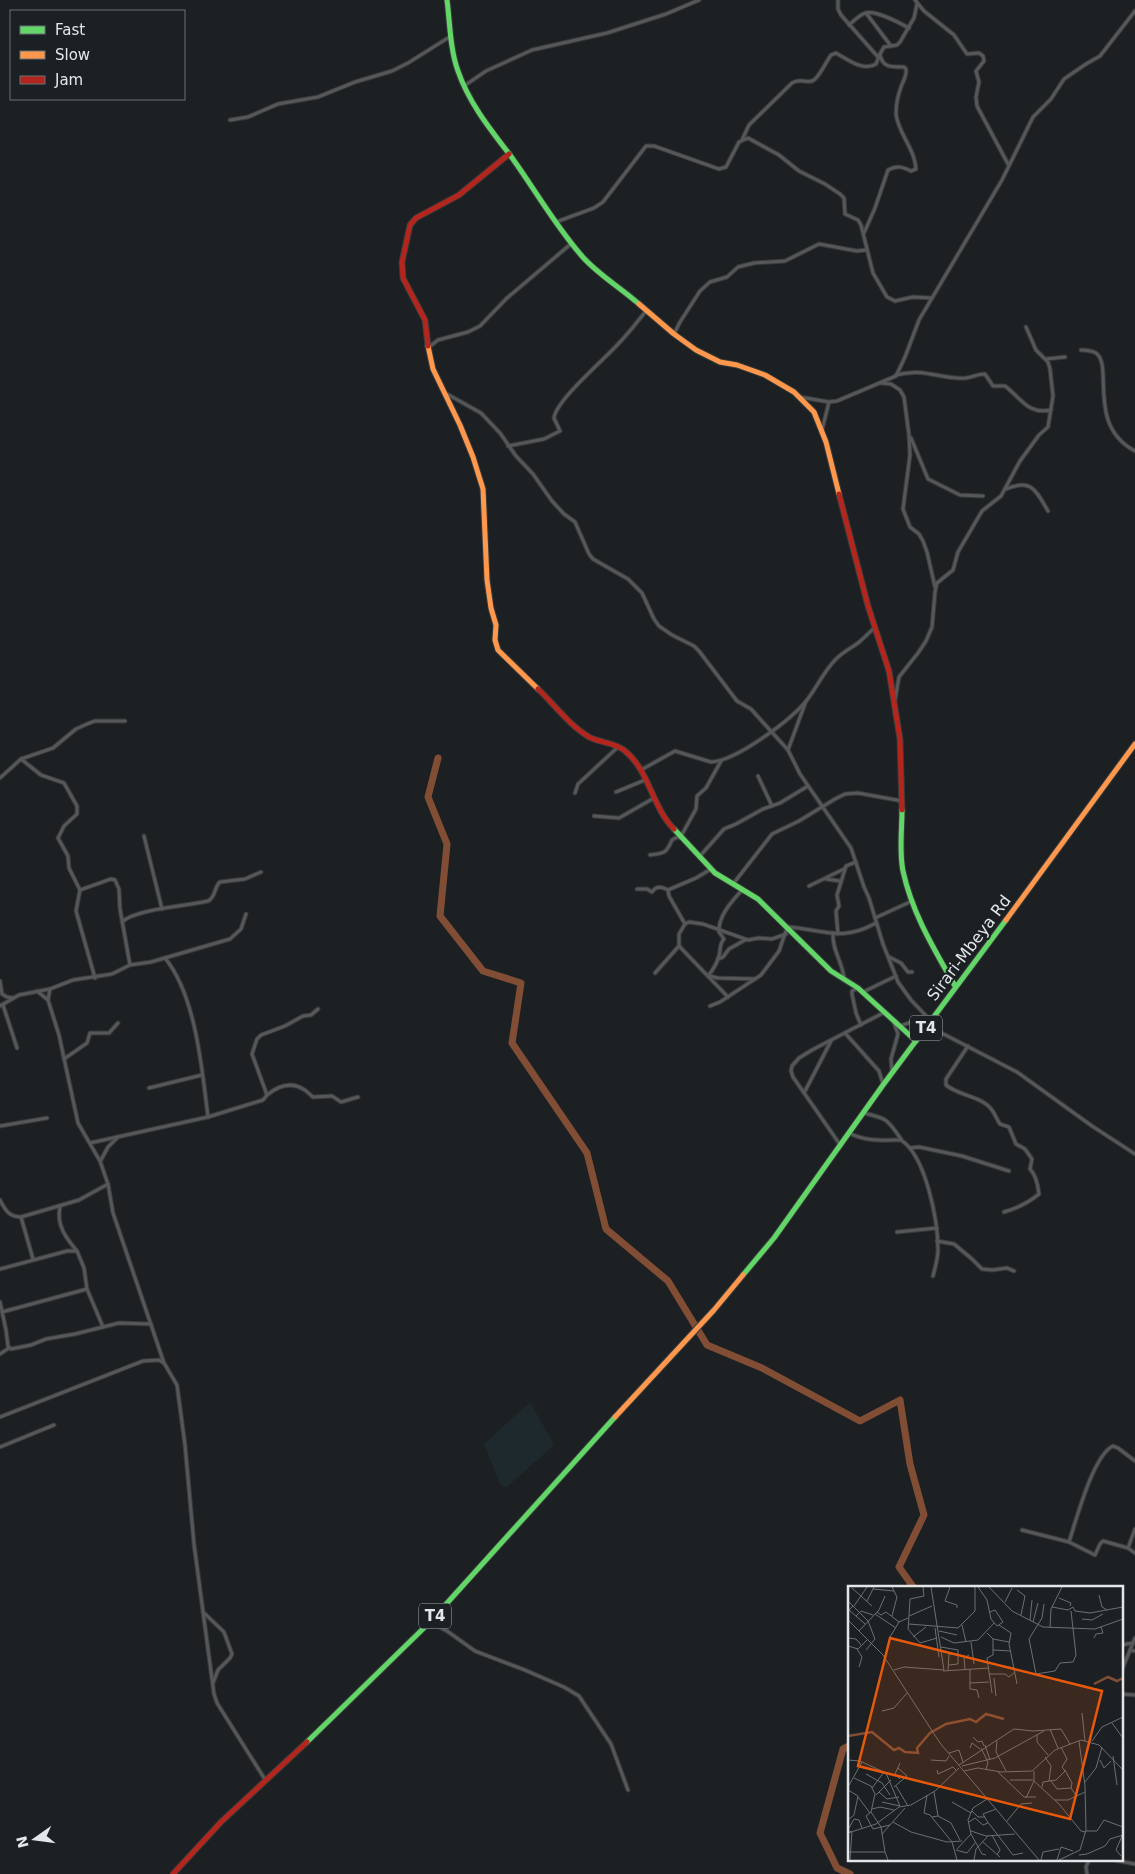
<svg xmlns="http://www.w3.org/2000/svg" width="1135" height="1874" viewBox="0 0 1135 1874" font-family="'DejaVu Sans',sans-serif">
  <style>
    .built { fill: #1e292e }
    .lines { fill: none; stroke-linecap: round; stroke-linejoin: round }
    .river { stroke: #814e35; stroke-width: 7 }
    .street-casing { stroke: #373a3b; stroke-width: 5 }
    .fast-casing { stroke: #373a3b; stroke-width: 7 }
    .slow-casing { stroke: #373a3b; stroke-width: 7 }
    .jam-casing { stroke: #373a3b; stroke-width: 7 }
    .street { stroke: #555758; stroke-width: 3 }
    .fast { stroke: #63d668; stroke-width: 5 }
    .slow { stroke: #ff974d; stroke-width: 5 }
    .jam { stroke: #b3261e; stroke-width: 5 }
    .labels { text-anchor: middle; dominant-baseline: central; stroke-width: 4; stroke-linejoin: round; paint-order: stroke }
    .shield { fill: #1b2024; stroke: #a7abae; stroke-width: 1 }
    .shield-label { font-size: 15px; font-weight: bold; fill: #e3e7e9 }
    .street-label { font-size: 16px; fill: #e3e7e9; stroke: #1b2024 }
    .inset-river { fill: none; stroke: #814e35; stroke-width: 2.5 }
    .inset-road { fill: none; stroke: #6c7072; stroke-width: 1 }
    .view { fill: #e8590c; fill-opacity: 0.15; stroke: #e8590c; stroke-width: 2.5 }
    .inset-edge { fill: none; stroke: #e3e7e9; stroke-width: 2.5 }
  </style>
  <rect width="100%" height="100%" fill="#1d2022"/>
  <polygon class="built" points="530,1402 554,1445 507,1487 501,1486 484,1444"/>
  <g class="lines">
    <g class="river">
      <polyline points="438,758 428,797 447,844 440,916 483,971 521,983 512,1043 587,1153 606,1229 668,1281 707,1345 762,1368 860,1421 900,1400 910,1464 924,1515 899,1567 914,1588"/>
      <polyline points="849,1746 843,1749 820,1833 837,1868 850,1874"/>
    </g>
    <defs>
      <g id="street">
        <polyline points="838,0 838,9 841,15 878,57"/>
        <polyline points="915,0 924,11 954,35 967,54 979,53 983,56 984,61 976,71 979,82 976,97 977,106 1008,164"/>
        <polyline points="866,13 891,46"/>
        <path d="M849,25c5,-4 11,-11 17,-12 9,-3 34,10 43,15"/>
        <polyline points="464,86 486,71 532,50 607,33 666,14 699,0"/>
        <polyline points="230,120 248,117 278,104 318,97 355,82 392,71 408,63 451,36"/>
        <path d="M742,140l7,-15 43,-42c8,-5 12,0 20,-2 6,-1 15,-21 19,-26l5,-2c11,6 27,19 40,11l4,-10"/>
        <polyline points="556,222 594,208 603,202 646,146 654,146 719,169 726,167 739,142 748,138 779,155 799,171 825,184 840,194 844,198 845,214 858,220 861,225 873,273 887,297 895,301 913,297 932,298"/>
        <path d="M864,233l11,-25 13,-38c9,-5 15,-3 23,1l5,-2c-1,-20 -18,-36 -20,-55 0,-8 2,-19 5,-27 2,-6 6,-11 5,-18l-2,-2c-12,0 -22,1 -24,-13l4,-7 13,-2 3,-3 14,-24 3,-14"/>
        <polyline points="674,334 680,322 700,291 710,282 727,277 738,267 754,263 785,261 819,244 857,251 866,250"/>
        <polyline points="429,347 438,340 468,332 480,326 507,298 572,243"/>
        <path d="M1081,350c4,0 11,1 15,3 18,13 -10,72 39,98"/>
        <polyline points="1046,359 1065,357"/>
        <path d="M896,375c28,-8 45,5 70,3 7,-1 12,-4 19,-4l8,12h12c16,12 23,29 46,24"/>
        <polyline points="881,383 891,384 900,390 904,397 909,435 910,455 903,509 910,527 919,534 923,541 927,552 935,587"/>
        <polyline points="447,394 481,413 500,433 516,456 533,474 552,501 564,514 575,522 589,554 593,559 628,579 642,593 654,619 659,626 672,635 694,646 699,651 737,701 751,709 788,750 800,774 851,848 864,887 869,898 883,944 898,982 911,1000 930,1020"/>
        <polyline points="800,397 829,402 837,401 896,376 905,357 919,320 1002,180 1033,117 1051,99 1064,79 1086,64 1100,56 1135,11"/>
        <polyline points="822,430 829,402"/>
        <polyline points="911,438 928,479 960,495 983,496"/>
        <path d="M508,446l36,-7 16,-8 -6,-13c2,-18 51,-59 65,-75 10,-10 18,-21 27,-32"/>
        <path d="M1006,489c26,-11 30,2 42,22"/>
        <polyline points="895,700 899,677 918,653 926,641 932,627 935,592 937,583 953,570 958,552 982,511 1001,496 1020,461 1039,435 1048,427 1053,396 1050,369 1048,362 1036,350 1026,327"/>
        <polyline points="788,750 806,701"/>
        <polyline points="21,759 41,775 64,783 77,806 77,814 64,826 58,838 68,856 69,868 80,890 76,911 95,978"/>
        <path d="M641,770l34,-19 36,11c25,-1 80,-42 96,-62 10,-13 17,-29 29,-41 7,-7 15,-11 22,-16 6,-5 12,-11 17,-16"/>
        <polyline points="758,776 772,806"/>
        <polyline points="0,778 21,759 53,748 76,729 87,724 95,721 125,721"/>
        <polyline points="616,792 645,780"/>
        <polyline points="575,793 578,784 618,747"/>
        <polyline points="594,816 619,818 654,798"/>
        <polyline points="144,836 162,909"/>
        <polyline points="680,838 696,809 697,796 706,788 721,761"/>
        <path d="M650,855c14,-2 16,-1 22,-15l7,-4"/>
        <polyline points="700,856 724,829 736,824 763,809 780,803 808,786"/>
        <polyline points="826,879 840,881"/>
        <polyline points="733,884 772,834 799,821 835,799 845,794 858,793 902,801"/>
        <polyline points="809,886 844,869"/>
        <path d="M637,889h10l5,3c5,-7 10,-5 16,-2"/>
        <polyline points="80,890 111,879 115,880 119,889 120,909 130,965"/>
        <polyline points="875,918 912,901"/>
        <path d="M122,922c13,-13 66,-16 86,-21 8,-4 6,-14 12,-19l25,-3 16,-7"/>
        <polyline points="685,924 689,922 703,924 748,940 759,938 772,939 786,934"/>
        <path d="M789,927c35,3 53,15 87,-4"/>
        <path d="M833,933c-1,18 9,27 11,45"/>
        <polyline points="838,934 836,911 839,906 837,895 846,866 856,862"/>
        <polyline points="679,946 728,997"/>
        <polyline points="889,957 901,963 908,972 912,972"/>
        <path d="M165,958c31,38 37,111 43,159"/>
        <polyline points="718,959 723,957 729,949 745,940"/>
        <polyline points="655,973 679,946 679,934 685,924 669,896 668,890 696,878 711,869"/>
        <path d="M708,976c5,-6 9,-13 11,-20 2,-7 0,-12 5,-17l-5,-7c-1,-16 13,-31 23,-42"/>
        <polyline points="709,976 718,978 755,979"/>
        <polyline points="0,981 2,994 7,997 13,998"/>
        <polyline points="858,988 852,991 852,994 856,1013 861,1025"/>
        <polyline points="50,989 48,1000 59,1035 78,1123 100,1161 108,1184 113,1213 164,1363"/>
        <polyline points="37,991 48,1000"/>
        <polyline points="863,992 896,976"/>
        <polyline points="3,1005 17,1048"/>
        <polyline points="0,1006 19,995 50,989 73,980 112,974 130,965 151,962 230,939 241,929 246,914"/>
        <polyline points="710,1006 720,1002 761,975 779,951 787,928"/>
        <polyline points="900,1026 914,1021 930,1020"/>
        <polyline points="928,1026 1017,1072 1092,1126 1135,1154"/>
        <polyline points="845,1033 879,1071 883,1084"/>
        <path d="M968,1046l-22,33v6c13,11 36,11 46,25 3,4 5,10 8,14l9,3 7,17 9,5 7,10 -2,10c6,6 8,16 9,25 -11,9 -21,14 -35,18"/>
        <polyline points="64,1059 87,1043 90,1033 109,1033 118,1023"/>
        <polyline points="892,1072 891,1059 898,1034 894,1023"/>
        <polyline points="149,1088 202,1075"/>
        <polyline points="804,1093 831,1041"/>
        <path d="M267,1095c11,-9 23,-14 36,-6 4,2 6,5 10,8l19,-1 9,6 17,-5"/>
        <path d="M863,1113c24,5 24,6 38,26"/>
        <polyline points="0,1126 47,1118"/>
        <path d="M849,1133c18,9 33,7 52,7 25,16 37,81 37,110 0,8 -3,18 -5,26"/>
        <polyline points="90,1143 208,1117 263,1100 267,1095 252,1054 257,1039 261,1035 285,1026 303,1016 311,1015 318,1009"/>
        <polyline points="841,1146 793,1077 791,1071 792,1066 799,1058 812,1050 883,1013"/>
        <polyline points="910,1148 919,1147 962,1156 1009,1171"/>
        <polyline points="101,1160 108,1147 118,1137"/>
        <path d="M0,1200c5,10 9,17 21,17l58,-17 29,-16"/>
        <path d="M60,1207c-4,18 6,31 17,44"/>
        <polyline points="21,1217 33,1259"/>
        <polyline points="897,1232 937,1228"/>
        <polyline points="937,1241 954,1244 972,1259 982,1269 992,1270 1007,1268 1014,1271"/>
        <polyline points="0,1269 67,1251 77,1251 84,1268 87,1289 103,1327"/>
        <polyline points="0,1302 6,1330 8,1346 11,1349 31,1345 46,1339 75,1334 119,1323 151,1324"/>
        <polyline points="2,1312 87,1289"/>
        <polyline points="0,1354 9,1348"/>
        <polyline points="0,1417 143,1361 159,1360 164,1363 177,1385 185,1445 194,1544 214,1694 217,1703 266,1781"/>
        <polyline points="0,1447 54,1425"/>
        <polyline points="1022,1530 1069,1542 1095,1555 1100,1544 1103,1541 1128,1548 1135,1553"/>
        <path d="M1069,1542c7,-21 24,-87 44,-96l5,2 17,13"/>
        <polyline points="1128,1548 1135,1529"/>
        <polyline points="203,1612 224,1632 232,1654 230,1658 218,1670 213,1683"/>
        <polyline points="430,1622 447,1631 475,1651 525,1670 564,1687 579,1696 611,1744 628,1790"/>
        <polyline points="1121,1645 1133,1643"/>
        <polyline points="1130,1650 1135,1651"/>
        <polyline points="1121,1672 1135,1638"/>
        <polyline points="1121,1694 1135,1695"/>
        <polyline points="1114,1860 1135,1864"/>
        <polyline points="1087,1874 1086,1867 1089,1860"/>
      </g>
      <g id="fast">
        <path d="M447,0c3,23 3,49 11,71 11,32 32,58 52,84 24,33 44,69 71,100 16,19 39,32 58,49"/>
        <path d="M902,810c0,20 -3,41 1,61 9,42 31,78 52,115"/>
        <polyline points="674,829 715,873 758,899 831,971 858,988 916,1041"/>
        <polyline points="743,1275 774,1238 883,1085 1006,920"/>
        <polyline points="307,1742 430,1622 615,1417"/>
      </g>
      <g id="slow">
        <polyline points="639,304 674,334 696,350 720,362 737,365 765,375 794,392 814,412 826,442 839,494"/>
        <polyline points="428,346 433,369 460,425 473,457 483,489 487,580 491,608 496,625 495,640 498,650 538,689"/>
        <polyline points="1006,920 1135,744"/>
        <polyline points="615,1417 714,1310 743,1275"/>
      </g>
      <g id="jam">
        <polyline points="428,346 425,320 403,278 402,262 410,225 416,218 459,195 509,154"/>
        <polyline points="839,494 868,606 889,671 900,739 902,810"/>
        <path d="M538,689c17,16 31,36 51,48 11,6 26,5 36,14 24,19 27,56 49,78"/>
        <polyline points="173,1874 221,1822 307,1742"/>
      </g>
    </defs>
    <use href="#street" class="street-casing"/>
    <use href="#fast" class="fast-casing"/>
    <use href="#slow" class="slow-casing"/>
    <use href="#jam" class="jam-casing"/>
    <use href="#street" class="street"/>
    <use href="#fast" class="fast"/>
    <use href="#slow" class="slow"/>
    <use href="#jam" class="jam"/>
  </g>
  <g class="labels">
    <g class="shield">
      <rect x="910" y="1015.5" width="32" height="25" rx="4"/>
      <rect x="419" y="1603.5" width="32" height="25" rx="4"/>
    </g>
    <g class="shield-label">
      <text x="926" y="1028">T4</text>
      <text x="435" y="1616">T4</text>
    </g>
    <g class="street-label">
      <text transform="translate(969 948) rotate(-53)">Sirari-Mbeya Rd</text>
    </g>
  </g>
  <g transform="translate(848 1586)">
    <rect width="275" height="275" fill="#1d2022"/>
    <path class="inset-river" d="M246,98l14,-7 9,4 6,-3M0,150l24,-4 22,18 5,-2 6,4 13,1 -1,-5 13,-15 16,-9 24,-5 6,3 10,-8 18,5"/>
    <path class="inset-road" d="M102,1l-5,14 12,4v3M130,1l9,13 4,19 6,7 6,-4M141,1l23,24 31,16 52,2 28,-10M4,2l20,18M25,3l21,2M169,4l8,6 -4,19M251,9l3,12 5,3M211,12l12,5 -1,3M0,15l20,20 7,18 -9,11M19,15l7,-14M157,16l7,-14M196,18l-2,14 -13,21 7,35 19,-3 5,-8 13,-1 3,-7 -5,-44M5,20l-4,4 16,14M6,20l13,-19M84,20l-23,10 -1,13 12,14 17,-5M204,21l16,3 5,-3 2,4 15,2 33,-6M29,26l4,3 5,-3 13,10M142,26l5,-2 8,12M27,28l21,14M8,30l5,-5 12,4M44,30l5,-19 -5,-10M61,30l1,-17 14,-3 -1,-9M234,33l10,1 11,-6M0,34l35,35 57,88 99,117M182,34l2,-20M185,36l5,-19M61,38l49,4 17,-17v-24M114,39l4,17M151,39l12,8 -2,11 8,40M87,42l4,29M202,42l1,-19 11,-22M11,45l20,-21 6,-14M91,45l18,4M139,47l6,6 16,3M42,51l9,-15 9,-4M65,51l13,-10M93,51l13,6 24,-3 16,-17M0,52l8,1 5,6M246,52l2,-4 7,-1 -2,-6M123,56l3,22M0,60l10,3 9,-9M93,61l17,3v14l-9,1M9,63l5,8 -3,10M145,64l17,1M141,77l25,5M117,83l-1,-11 5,-3M122,83v20l7,1 2,8M46,84l10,-3 40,3 -13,-83M100,84l1,-16h9M95,85l46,-3M141,88h16l4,3 6,-5M146,92l2,18M122,97l19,-1M144,107l-5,-35 6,-3v-16M34,125l12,-3 13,-15M234,127l3,28M264,137l11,15M202,143l8,19M189,149v7l11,13M125,151l5,5 4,-1 2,5M149,155l-1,11 10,19M244,155l10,-14 21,-10M137,159l5,15M122,162l2,-5 8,6M133,162l7,14 -2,8M101,167l10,-3 4,12M265,170l4,29M197,171l6,9 -2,15M0,174l12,1 26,12 14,33M83,174l15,1 3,-5M252,174l4,8 7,-7M111,179l55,-36 19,2 28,-2 9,15M114,180l33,-8 49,-27M89,184l1,4 15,-7 3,3M217,184l7,13 -1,5M116,185l14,-3 23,4 31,-1 23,-21 26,-10 18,5 24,25M186,185v10l25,23 22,27 4,1M150,186l26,25h12M18,188l16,9 8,12M6,192l17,8 4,8 -4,18 10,15 4,25M52,193l-5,-5 5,-11M162,194h23M203,195l6,8 14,-1 4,6M237,196l11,-14 6,-21M48,200l12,20M0,201l14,-25M46,201l13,-11 -9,-8M194,201l1,-5 13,-2 9,-9 -3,-4 5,-8 -6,-12M24,202l12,-16M0,204l10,6 -4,19 -6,5M31,206l8,7 12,-2M86,206l4,24M28,209l15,-15M79,209l-3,18 6,2 22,27 5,18M10,211l12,16M178,212l8,-17M207,214h13l17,-8M34,216l18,4M104,216l19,11M24,223l8,-2 14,3M148,223l-13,5 4,7 26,34 10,-2M124,225l6,6h7M23,226l-5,4 7,13 17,-4M84,231l6,-1 13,7 9,17M159,235l14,-17 11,-1M45,236l18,10 36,10 15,-1M121,236l6,-4 8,7 5,-2M123,245l15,5 29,-2M238,245h11l7,-11 19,7M3,246l-3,-2 6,-11 5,1 3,8M0,247l28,-9 23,-17 12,-2 24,-14 24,-23M34,248l23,-26M123,248l11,20 4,1M144,249l8,15 -3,5M135,256l17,15M109,263l14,-15 -3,-14 5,-12 14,-9M108,264l11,3 8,-10M0,266h37l3,8M231,269l8,-1 18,-8 5,-7 13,-4M273,270l-5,-6 6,-14M2,274l2,-29M126,274l2,-11 12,-13M193,274l2,-8 16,-3M209,274l4,-13 12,4M211,274l21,-10 6,-20 -1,-44 -6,-45"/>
    <path class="view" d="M42,52l212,53 -32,128 -212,-53z"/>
    <rect width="275" height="275" class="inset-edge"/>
  </g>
  <rect x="10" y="10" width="175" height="90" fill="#1b2024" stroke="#6b7073"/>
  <rect x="20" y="26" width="25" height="8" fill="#63d668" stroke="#6b7073"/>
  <text x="55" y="35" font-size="15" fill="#e3e7e9">Fast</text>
  <rect x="20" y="51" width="25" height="8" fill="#ff974d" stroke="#6b7073"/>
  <text x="55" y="60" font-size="15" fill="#e3e7e9">Slow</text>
  <rect x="20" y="76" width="25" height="8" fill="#b3261e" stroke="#6b7073"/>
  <text x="55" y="85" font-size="15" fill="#e3e7e9">Jam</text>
  <g transform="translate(35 1839) rotate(256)" stroke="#1b2024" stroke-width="4" paint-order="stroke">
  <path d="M0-4L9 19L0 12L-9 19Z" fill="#e3e7e9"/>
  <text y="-8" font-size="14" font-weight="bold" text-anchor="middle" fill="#e3e7e9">N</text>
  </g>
</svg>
